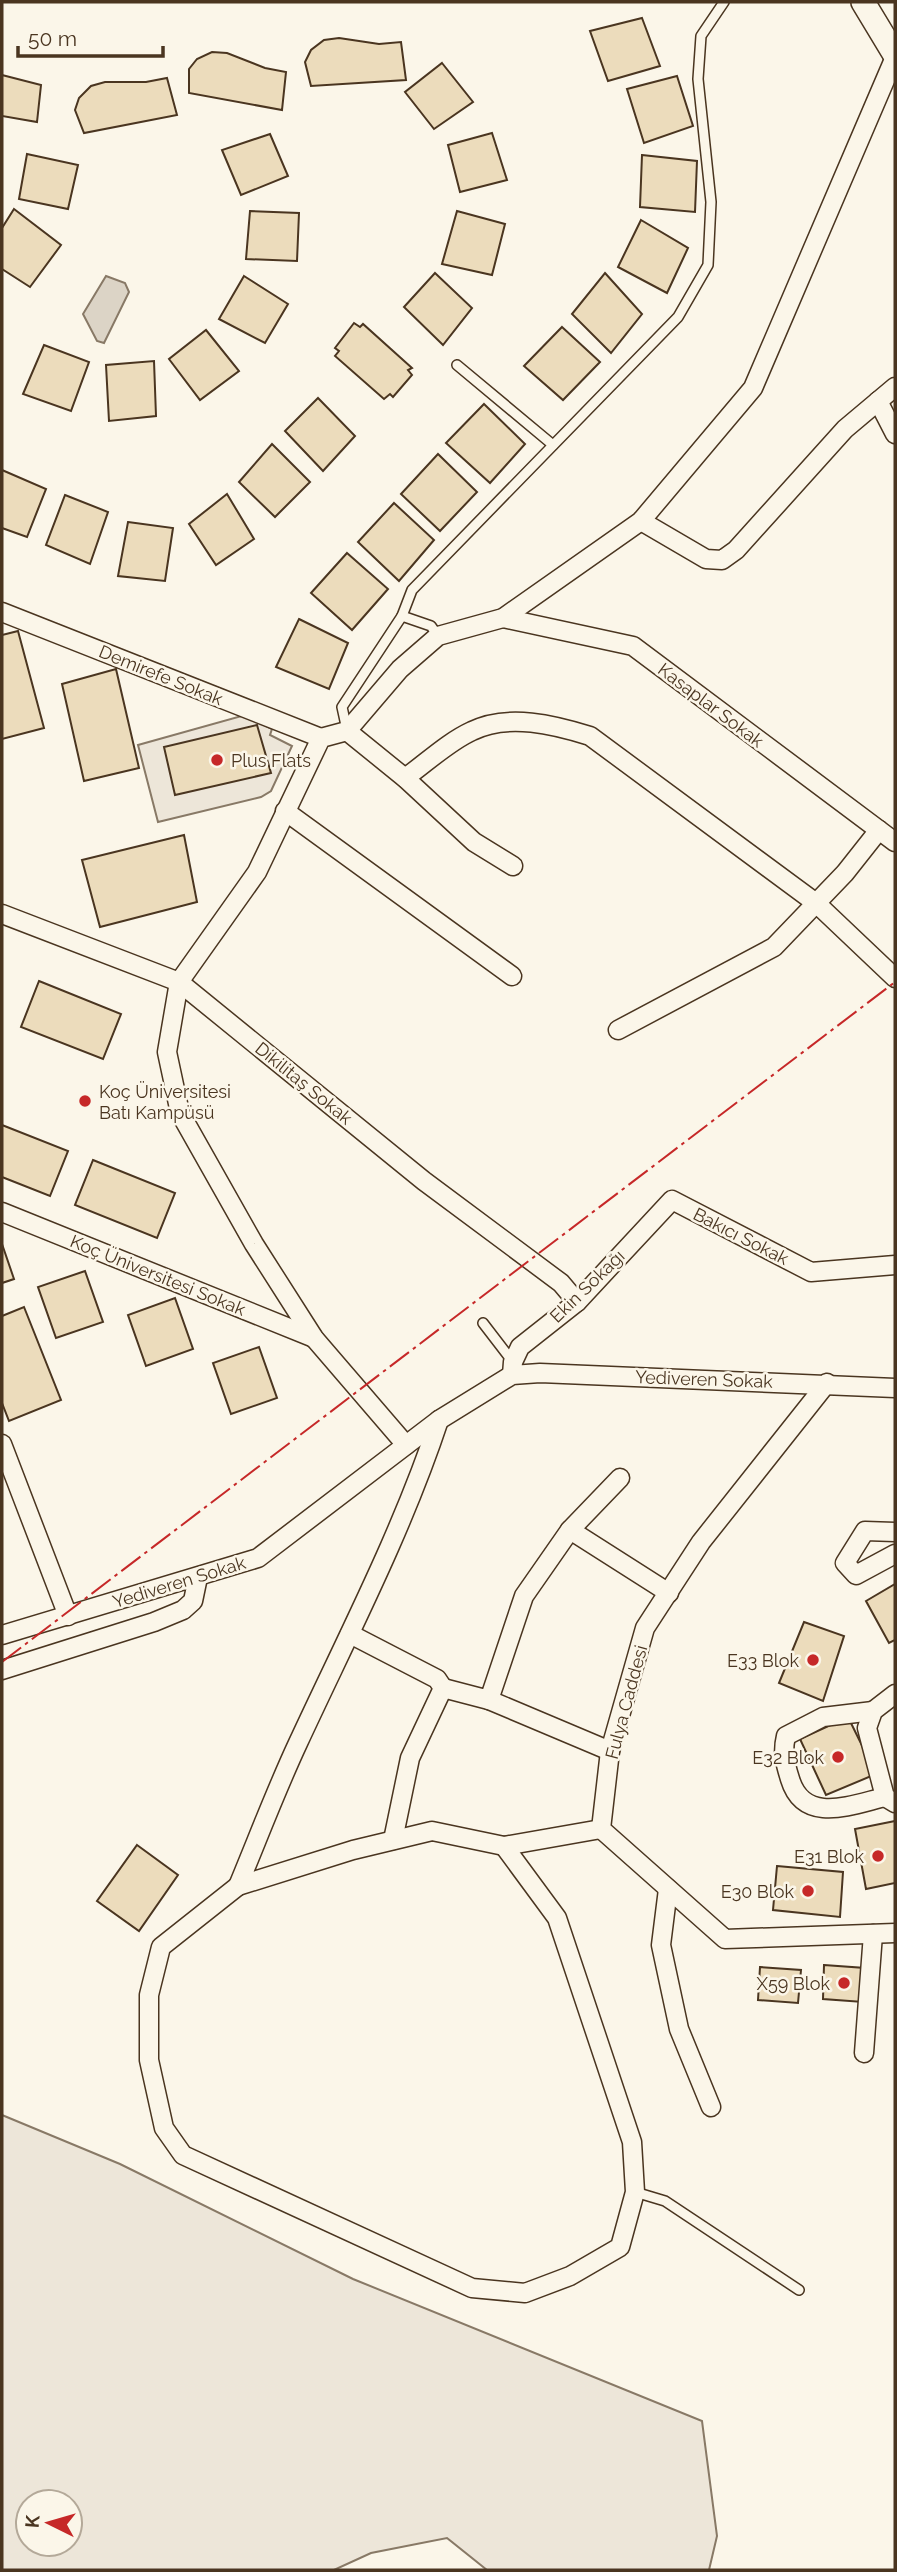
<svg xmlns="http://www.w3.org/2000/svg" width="897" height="2572" viewBox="0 0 897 2572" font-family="Raleway,sans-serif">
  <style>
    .green { fill: #ede6d9; stroke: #887966; stroke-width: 2; fill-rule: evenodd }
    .water { fill: #dcd4c6; stroke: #887966; stroke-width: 2 }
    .building { fill: #ecdcbc; stroke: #4a3520; stroke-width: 2 }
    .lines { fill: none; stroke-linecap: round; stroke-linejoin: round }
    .service-casing { stroke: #4a3520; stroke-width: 12 }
    .minor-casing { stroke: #4a3520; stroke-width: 21 }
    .tertiary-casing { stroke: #4a3520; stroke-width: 26 }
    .service { stroke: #fbf6e9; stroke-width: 9 }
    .minor { stroke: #fbf6e9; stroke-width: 18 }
    .tertiary { stroke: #fbf6e9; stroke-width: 23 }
    .power { stroke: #c62828; stroke-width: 2; stroke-dasharray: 24 5 3.5 5; stroke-linecap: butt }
    .poi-dot { fill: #c62828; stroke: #fbf6e9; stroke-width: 2.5 }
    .labels { text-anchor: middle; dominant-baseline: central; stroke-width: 5; stroke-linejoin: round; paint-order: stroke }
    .street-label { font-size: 18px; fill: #4a3520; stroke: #fbf6e9 }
    .poi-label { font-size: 18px; fill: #4a3520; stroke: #fbf6e9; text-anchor: end }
  </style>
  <rect width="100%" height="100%" fill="#fbf6e9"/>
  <g class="green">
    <polygon points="245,715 272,729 270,735 292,746 271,791 261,797 158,822 138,745"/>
    <path d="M2,2115l118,49 233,115 349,142 15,115 -8,34h-222l-40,-32 -76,15 -37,17h-332zM28,2502h42v42h-42z"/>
  </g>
  <polygon class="water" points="106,276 125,283 129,292 104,343 97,341 83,314"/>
  <g class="building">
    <polygon points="642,18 660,66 608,81 590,31"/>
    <polygon points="339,38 379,44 401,42 406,80 311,86 305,62 311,50 324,40"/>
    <polygon points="212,52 227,53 265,68 286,72 282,110 189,93 189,69 197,59"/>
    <polygon points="442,63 473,102 434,129 405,92"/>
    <polygon points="2,75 41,85 37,122 2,116"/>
    <polygon points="677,76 693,126 644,143 627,89"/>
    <polygon points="167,78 177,115 84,133 75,110 79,98 91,86 105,82 146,82"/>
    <polygon points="492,133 507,180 460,192 448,145"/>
    <polygon points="270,134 288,176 241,195 222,150"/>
    <polygon points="27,154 78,165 68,209 19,199"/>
    <polygon points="642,155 697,161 695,212 640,207"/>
    <polygon points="14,209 61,245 30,287 2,269 2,228"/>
    <polygon points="250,211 299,213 297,261 246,259"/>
    <polygon points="457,211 505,224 492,275 442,264"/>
    <polygon points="641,220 688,248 667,293 618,267"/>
    <polygon points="435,273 472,308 443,345 404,307"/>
    <polygon points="605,273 642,314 611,353 572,314"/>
    <polygon points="244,276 288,304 265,343 219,319"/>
    <polygon points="354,323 360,327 363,324 412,368 408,370 412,375 393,397 390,394 384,399 335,356 339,351 335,348"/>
    <polygon points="562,327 600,362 563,400 524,366"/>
    <polygon points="206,330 239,371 200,400 169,359"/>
    <polygon points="44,345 89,362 71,411 23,394"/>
    <polygon points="154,361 156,416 109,421 106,365"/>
    <polygon points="318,398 355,436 323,471 285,431"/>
    <polygon points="484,404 525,444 490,483 446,443"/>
    <polygon points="272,444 310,482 275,517 239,482"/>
    <polygon points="438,454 477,492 440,531 401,494"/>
    <polygon points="2,470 46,489 27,537 2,528"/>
    <polygon points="227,494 254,539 216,565 189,524"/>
    <polygon points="65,495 108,512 90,564 46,545"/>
    <polygon points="394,503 434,540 399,581 358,542"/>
    <polygon points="128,522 173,528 165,581 118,576"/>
    <polygon points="347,553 388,589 352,630 311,593"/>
    <polygon points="299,619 348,643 329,689 276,667"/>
    <polygon points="18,631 44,728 2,739 2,635"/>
    <polygon points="116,669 139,768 84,781 62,684"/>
    <polygon points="257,725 271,773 175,795 164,747"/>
    <polygon points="184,835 197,902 100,927 82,860"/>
    <polygon points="39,981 121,1014 103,1059 21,1027"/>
    <polygon points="2,1125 68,1151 50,1196 2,1177"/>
    <polygon points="93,1160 175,1193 157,1238 75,1205"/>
    <polygon points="2,1244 14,1279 2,1283"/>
    <polygon points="85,1271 103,1322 56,1338 38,1287"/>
    <polygon points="175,1298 193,1349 146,1366 128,1315"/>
    <polygon points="24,1307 61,1400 9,1421 2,1403 2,1316"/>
    <polygon points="259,1347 277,1398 231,1414 213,1363"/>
    <polygon points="895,1584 895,1640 889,1643 866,1601"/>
    <polygon points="804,1622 844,1636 823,1701 779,1683"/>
    <polygon points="848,1717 876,1774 826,1795 800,1739"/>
    <polygon points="895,1821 895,1883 866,1889 855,1829"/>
    <polygon points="137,1845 178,1875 139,1931 97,1901"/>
    <polygon points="777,1866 843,1872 840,1917 773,1910"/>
    <polygon points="824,1965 865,1968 863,2002 823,1999"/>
    <polygon points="760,1967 801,1970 798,2003 758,2000"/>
  </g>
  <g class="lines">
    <defs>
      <g id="service">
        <polyline points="457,365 553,445"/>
        <polyline points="402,616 431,626 438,636"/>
        <polyline points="347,730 342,707 402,616 412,590 678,317 708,265 711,202 698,79 701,36 724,2"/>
        <polyline points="483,1323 513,1362"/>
        <polyline points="635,2192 665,2201 799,2290"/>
      </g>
      <g id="minor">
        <polyline points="878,401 895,434"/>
        <polyline points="641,521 706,559 722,560 736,550 845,429 895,387"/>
        <polyline points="2,612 321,738"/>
        <polyline points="503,618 633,646 895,842"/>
        <polyline points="347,731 400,669 438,636 503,618 641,521 753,388 895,57"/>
        <path d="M405,778c21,-15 43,-36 67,-47 36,-18 83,-6 118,5l226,167 79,75"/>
        <polyline points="285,811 512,976"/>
        <polyline points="2,914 179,982 424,1181 561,1283 577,1302"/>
        <polyline points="618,1030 774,947 845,873 879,830"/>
        <polyline points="2,1212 314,1338"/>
        <polyline points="512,1375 513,1362 520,1347 577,1302 672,1200 811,1272 895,1265"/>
        <polyline points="827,1383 701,1542 645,1628 610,1751 601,1829 725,1939 895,1933"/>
        <path d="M439,1420c-37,112 -92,217 -141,323 -22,47 -40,95 -60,143l115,-36 79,-19 72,15 97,-17"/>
        <polyline points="2,1444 68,1616"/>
        <polyline points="406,1445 314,1338 254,1244 180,1113 167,1052 179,982 257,872 321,738 347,731 405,778 474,842 513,866"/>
        <polyline points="570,1530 669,1593"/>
        <polyline points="895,1532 865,1531 845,1563 856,1575 895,1554"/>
        <polyline points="350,1634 437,1679 443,1688 410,1758 393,1840"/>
        <polyline points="2,1635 258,1558 439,1420 512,1375 540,1373 895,1388"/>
        <polyline points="2,1670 154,1622 183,1610 193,1601 198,1577"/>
        <polyline points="443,1688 489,1700 524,1596 570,1530 620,1478"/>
        <polyline points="895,1694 873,1711 867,1728 885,1797 895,1803"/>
        <polyline points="489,1700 610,1751"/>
        <path d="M873,1711l-50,6 -37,19c-4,17 -1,27 4,43 14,46 61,26 95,18"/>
        <polyline points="238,1886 161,1947 149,1995 149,2060 164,2128 183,2155 472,2288 525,2293 570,2276 620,2247 635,2192 632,2142 557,1918 504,1846"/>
        <polyline points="668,1889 661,1945 679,2029 711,2107"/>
        <polyline points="864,2053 873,1934"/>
      </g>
      <polyline id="tertiary" points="863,2 895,55"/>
    </defs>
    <use href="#service" class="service-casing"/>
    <use href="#minor" class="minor-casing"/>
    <use href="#tertiary" class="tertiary-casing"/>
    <use href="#service" class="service"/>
    <use href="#minor" class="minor"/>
    <use href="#tertiary" class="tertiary"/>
    <polyline class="power" points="2,1662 895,982"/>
  </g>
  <g class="poi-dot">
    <circle cx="217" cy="760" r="7"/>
    <circle cx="85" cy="1101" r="7"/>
    <circle cx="813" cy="1660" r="7"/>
    <circle cx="838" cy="1757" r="7"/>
    <circle cx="878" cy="1856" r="7"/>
    <circle cx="808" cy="1891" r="7"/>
    <circle cx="844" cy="1983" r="7"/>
  </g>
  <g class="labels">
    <g class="street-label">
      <text transform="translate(161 675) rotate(22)">Demirefe Sokak</text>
      <text transform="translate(711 705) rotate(37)">Kasaplar Sokak</text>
      <text transform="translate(304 1083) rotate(39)">Dikilitaş Sokak</text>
      <text transform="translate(741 1236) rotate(27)">Bakıcı Sokak</text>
      <text transform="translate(158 1275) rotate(22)">Koç Üniversitesi Sokak</text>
      <text transform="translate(587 1286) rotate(-44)">Ekin Sokağı</text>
      <text transform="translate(704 1379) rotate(2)">Yediveren Sokak</text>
      <text transform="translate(179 1582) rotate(-17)">Yediveren Sokak</text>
      <text transform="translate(626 1702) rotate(-75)">Fulya Caddesi</text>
    </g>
    <g class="poi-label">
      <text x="231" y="760" text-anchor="start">Plus Flats</text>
      <text x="99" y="1091" text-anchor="start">Koç Üniversitesi<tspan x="99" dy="21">Batı Kampüsü</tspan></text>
      <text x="799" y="1660">E33 Blok</text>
      <text x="824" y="1757">E32 Blok</text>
      <text x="864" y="1856">E31 Blok</text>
      <text x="794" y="1891">E30 Blok</text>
      <text x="830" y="1983">X59 Blok</text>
    </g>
  </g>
  <rect width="897" height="2572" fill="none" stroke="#4a3520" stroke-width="7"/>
  <g transform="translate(49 2523) rotate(275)"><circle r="33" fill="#fbf6e9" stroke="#b4a999" stroke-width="2"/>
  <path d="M0-5L12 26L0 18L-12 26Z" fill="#c62828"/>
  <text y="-10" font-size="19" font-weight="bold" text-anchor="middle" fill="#4a3520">K</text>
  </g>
  <path d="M18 46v10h145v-10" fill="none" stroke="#4a3520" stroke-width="3.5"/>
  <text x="28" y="46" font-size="21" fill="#4a3520" stroke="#fbf6e9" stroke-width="5" paint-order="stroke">50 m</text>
</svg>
